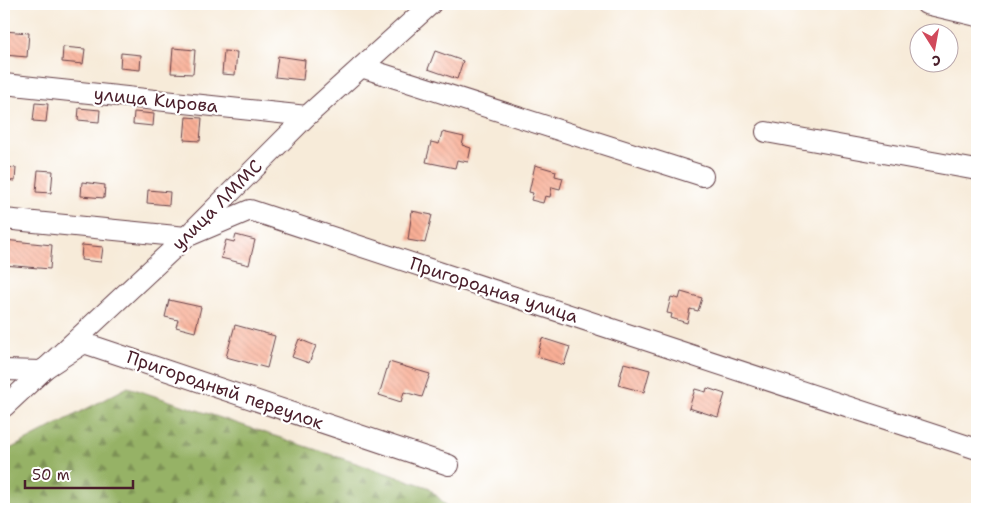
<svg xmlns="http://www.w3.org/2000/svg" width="981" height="513" viewBox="0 0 981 513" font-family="'Shantell Sans',sans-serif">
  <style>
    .forest { fill: url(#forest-firs); stroke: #706848 }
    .building { fill: url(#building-back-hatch) }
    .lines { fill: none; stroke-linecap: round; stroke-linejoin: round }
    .minor-casing { stroke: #643e45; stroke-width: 22 }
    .minor { stroke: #fff; stroke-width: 20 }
    .labels { text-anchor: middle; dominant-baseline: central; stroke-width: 4.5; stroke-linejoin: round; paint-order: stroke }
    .street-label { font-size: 18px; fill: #4a1f2b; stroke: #fff }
  </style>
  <defs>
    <pattern id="forest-firs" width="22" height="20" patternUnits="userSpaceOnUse" patternTransform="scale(1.25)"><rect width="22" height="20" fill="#96b266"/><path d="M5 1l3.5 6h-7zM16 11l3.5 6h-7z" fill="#7c9054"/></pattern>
    <pattern id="building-back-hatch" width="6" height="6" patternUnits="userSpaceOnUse" patternTransform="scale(1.25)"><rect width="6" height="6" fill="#f9af96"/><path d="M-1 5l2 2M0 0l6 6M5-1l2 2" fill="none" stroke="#d79681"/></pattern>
  </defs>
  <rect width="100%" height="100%" fill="#fff"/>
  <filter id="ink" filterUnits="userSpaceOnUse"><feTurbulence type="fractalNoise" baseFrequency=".02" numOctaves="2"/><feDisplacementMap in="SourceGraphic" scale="10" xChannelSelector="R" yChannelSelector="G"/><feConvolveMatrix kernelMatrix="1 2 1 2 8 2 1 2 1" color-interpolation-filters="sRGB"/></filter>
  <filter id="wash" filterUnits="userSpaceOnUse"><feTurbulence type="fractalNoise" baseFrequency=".0096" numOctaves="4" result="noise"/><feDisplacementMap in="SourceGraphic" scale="20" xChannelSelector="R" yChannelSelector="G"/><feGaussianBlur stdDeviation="1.12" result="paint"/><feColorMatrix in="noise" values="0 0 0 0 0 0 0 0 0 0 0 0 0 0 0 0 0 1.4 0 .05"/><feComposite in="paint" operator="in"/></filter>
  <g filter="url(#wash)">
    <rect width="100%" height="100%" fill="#f7ebd9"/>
    <polygon class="forest" points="128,387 428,487 450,509 4,509 4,452"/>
    <g id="blocks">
      <g class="building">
        <polygon points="4,31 29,33 27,57 4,55"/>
        <polygon points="63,47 85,49 83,64 62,62"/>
        <polygon points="173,48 195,50 193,74 171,73"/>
        <polygon points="224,51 237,52 235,75 222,74"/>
        <polygon points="435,51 463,61 457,79 428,69"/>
        <polygon points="121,53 141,55 140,70 120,68"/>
        <polygon points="278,56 305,60 303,80 275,77"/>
        <polygon points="35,103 48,104 46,122 33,121"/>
        <polygon points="79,108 100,110 99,122 78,120"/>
        <polygon points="134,112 154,114 153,126 133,124"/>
        <polygon points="186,117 202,118 200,141 184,140"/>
        <polygon points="442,132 464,137 462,145 471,148 468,162 457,160 455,168 426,162 431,142 439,144"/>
        <polygon points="535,165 556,171 555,176 563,178 560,189 552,187 550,197 545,196 543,203 531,200 533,193 529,192"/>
        <polygon points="4,167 16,168 15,181 4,180"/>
        <polygon points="38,170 53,171 51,193 36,192"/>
        <polygon points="82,182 105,185 104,198 81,196"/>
        <polygon points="148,190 170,192 169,205 147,203"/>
        <polygon points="412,211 432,215 425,243 408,240"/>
        <polygon points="236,235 255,240 249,265 221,258 226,240 234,242"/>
        <polygon points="4,240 52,245 50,269 4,265"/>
        <polygon points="82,245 103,247 101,262 81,260"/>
        <polygon points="681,292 702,298 698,311 690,309 687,323 671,318 672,314 667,313 671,297 679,299"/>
        <polygon points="169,300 201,307 195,332 176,327 178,320 165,317"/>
        <polygon points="235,325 275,336 267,368 226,357"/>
        <polygon points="542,338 570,347 564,365 537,357"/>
        <polygon points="299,339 316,346 309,363 292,357"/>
        <polygon points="389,362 430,374 422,397 404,392 401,402 379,395"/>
        <polygon points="624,363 650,370 644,392 618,385"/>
        <polygon points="707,388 725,394 718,417 689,408 695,389 706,392"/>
      </g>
    </g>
  </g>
  <g filter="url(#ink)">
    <use href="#blocks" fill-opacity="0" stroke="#643e45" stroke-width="1"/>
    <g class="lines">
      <defs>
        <g id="minor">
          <polyline points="926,4 977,16"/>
          <polyline points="361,67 703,176"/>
          <polyline points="4,84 307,116"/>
          <polyline points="766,132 977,170"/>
          <polyline points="4,219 186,237 250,210 977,449"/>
          <polyline points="4,370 41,371 84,343 449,465"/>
          <polyline points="4,407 186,237 307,116 431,4"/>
        </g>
      </defs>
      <use href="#minor" class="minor-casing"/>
      <use href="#minor" class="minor"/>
    </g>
  </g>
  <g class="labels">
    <g class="street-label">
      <text transform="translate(156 100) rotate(6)">улица Кирова</text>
      <text transform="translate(217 205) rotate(-45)">улица ЛММС</text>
      <text transform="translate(494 290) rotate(18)">Пригородная улица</text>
      <text transform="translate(225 390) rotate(19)">Пригородный переулок</text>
    </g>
  </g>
  <rect width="981" height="513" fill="none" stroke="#fff" stroke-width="20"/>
  <g transform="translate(934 48) rotate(169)"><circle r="24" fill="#ffffff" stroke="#b7a5aa"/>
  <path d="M0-4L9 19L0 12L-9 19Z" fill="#d1495b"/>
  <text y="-8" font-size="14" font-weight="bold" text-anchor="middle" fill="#4a1f2b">С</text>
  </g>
  <path d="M25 480v8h108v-8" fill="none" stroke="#4a1f2b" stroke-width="2.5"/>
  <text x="32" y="480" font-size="15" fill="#4a1f2b" stroke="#ffffff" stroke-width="4" paint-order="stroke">50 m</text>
</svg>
